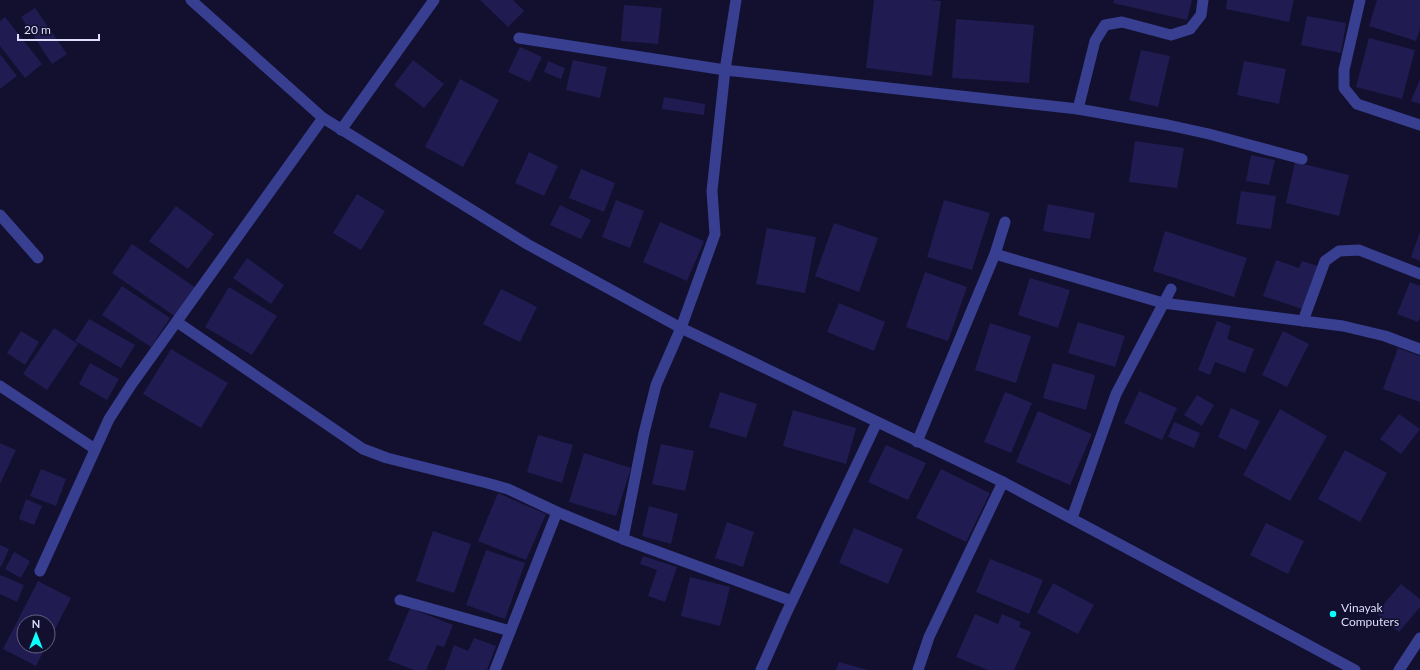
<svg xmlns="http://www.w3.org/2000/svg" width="1420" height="670" viewBox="0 0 1420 670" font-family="Lato,sans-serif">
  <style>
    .building { fill: #201b51 }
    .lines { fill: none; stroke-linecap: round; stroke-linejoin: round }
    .minor { stroke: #383e90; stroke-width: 11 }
    .poi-dot { fill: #09fffd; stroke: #12102e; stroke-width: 1.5 }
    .labels { text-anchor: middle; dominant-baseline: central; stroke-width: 3.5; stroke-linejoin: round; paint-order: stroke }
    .poi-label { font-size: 12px; fill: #ddf; stroke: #12102e; text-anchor: start }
  </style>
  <rect width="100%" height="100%" fill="#12102e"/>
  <g class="building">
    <polygon points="480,0 513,0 524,11 508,27"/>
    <polygon points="874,0 930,0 941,1 932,76 866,68"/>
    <polygon points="1114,0 1192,0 1187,20 1113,3"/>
    <polygon points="1227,0 1294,0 1289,22 1226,9"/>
    <polygon points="1377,0 1420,0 1420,29 1416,41 1369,26"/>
    <polygon points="624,5 662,8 658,44 621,41"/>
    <polygon points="35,8 67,54 52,64 21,17"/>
    <polygon points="1307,16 1346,23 1341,53 1301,45"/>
    <polygon points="5,17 42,64 25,78 0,46 0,21"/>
    <polygon points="956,19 1034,25 1029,83 952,78"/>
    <polygon points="1369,38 1415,50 1402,99 1356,87"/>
    <polygon points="520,47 542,57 530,82 508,72"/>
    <polygon points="1141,50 1170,56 1158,107 1129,100"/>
    <polygon points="0,54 17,76 0,89"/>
    <polygon points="413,60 444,84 424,108 394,85"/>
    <polygon points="573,60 607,67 600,98 566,90"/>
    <polygon points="548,61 565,68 561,79 544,72"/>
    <polygon points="1244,61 1286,69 1279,104 1237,95"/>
    <polygon points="460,79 499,100 463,167 425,147"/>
    <polygon points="1420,79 1420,104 1411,101"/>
    <polygon points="664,97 705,104 704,115 662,109"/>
    <polygon points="1135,141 1184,148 1177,188 1129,182"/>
    <polygon points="529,152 558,166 544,196 515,183"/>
    <polygon points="1251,155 1275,160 1269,185 1246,181"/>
    <polygon points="1295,162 1349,175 1339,216 1286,203"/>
    <polygon points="581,169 615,183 604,212 569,198"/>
    <polygon points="1241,191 1276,196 1271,229 1236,224"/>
    <polygon points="357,194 385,211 361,250 333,233"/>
    <polygon points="616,200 644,211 630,248 602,237"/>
    <polygon points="944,200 990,213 972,270 927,257"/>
    <polygon points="1048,204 1095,213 1090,239 1043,231"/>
    <polygon points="560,205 591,220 581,239 550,225"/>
    <polygon points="176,206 214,234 188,269 149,241"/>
    <polygon points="660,222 704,241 687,281 643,262"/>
    <polygon points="834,223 878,238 859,292 815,276"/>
    <polygon points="767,228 816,237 805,293 756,284"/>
    <polygon points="1165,231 1247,258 1234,297 1153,271"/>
    <polygon points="1420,232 1420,261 1411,257"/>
    <polygon points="132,244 196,288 176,317 112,273"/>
    <polygon points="247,258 284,285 271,304 233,278"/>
    <polygon points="1276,260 1299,268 1302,261 1318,266 1302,309 1263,296"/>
    <polygon points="925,272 967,287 948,341 906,327"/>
    <polygon points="1030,278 1070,290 1058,328 1018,315"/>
    <polygon points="1410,282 1420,286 1420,318 1418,322 1397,314"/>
    <polygon points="122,286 170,318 151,347 102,315"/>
    <polygon points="229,287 277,316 252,355 205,327"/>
    <polygon points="501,289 537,307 520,342 483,324"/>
    <polygon points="839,303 885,322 874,351 827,332"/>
    <polygon points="89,319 135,345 121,368 75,341"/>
    <polygon points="1217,321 1231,326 1227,339 1254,349 1245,373 1215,362 1210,375 1198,370"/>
    <polygon points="1078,322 1125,336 1115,367 1068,353"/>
    <polygon points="990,323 1031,336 1016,383 975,370"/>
    <polygon points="54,328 78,344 47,390 23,374"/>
    <polygon points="21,331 39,342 25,365 7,353"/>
    <polygon points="1283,331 1309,344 1287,387 1262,375"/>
    <polygon points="1398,348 1420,356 1420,402 1383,389"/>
    <polygon points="171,349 228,383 201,428 143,394"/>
    <polygon points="90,363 119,379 107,400 79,384"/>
    <polygon points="1053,363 1095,375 1086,410 1043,398"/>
    <polygon points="1139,391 1177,408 1162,440 1124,423"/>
    <polygon points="720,392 757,404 746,438 709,427"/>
    <polygon points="1005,392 1032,403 1011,453 984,442"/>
    <polygon points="1197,395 1214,405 1202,426 1184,415"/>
    <polygon points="1231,408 1260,421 1246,450 1218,437"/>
    <polygon points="1280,409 1327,436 1290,501 1243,475"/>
    <polygon points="793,410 856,428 846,464 783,446"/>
    <polygon points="1038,411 1092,434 1070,485 1016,462"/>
    <polygon points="1399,414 1420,429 1401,454 1380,439"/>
    <polygon points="1174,422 1200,433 1194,448 1168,437"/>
    <polygon points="538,435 573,445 562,483 527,472"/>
    <polygon points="0,443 16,450 0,484"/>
    <polygon points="661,444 694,451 685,491 652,484"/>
    <polygon points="886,445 926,463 908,500 868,482"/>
    <polygon points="1345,450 1387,473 1360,522 1318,499"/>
    <polygon points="584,453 631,468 616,516 569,502"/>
    <polygon points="41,469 66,479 56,506 30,496"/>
    <polygon points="941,469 990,493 966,542 916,518"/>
    <polygon points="498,493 546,514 526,560 478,541"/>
    <polygon points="26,499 42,506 34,525 19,519"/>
    <polygon points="649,506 678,514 671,544 642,536"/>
    <polygon points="727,522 754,532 743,567 715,558"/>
    <polygon points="1266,523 1304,541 1288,574 1250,555"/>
    <polygon points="854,528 903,549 888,584 839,563"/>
    <polygon points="433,531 471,544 454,593 416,581"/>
    <polygon points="0,545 9,549 1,567 0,566"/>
    <polygon points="486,550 525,563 505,619 466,605"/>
    <polygon points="14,552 30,561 21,578 5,569"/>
    <polygon points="643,556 677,567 665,602 648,596 657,570 640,564"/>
    <polygon points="990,559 1043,580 1029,614 976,592"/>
    <polygon points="0,575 24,585 17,602 0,594"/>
    <polygon points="690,577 730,587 720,626 681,616"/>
    <polygon points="38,581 71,598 48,643 48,622 24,622 24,646 46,646 36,666 3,649"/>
    <polygon points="1053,583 1094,605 1078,634 1037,613"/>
    <polygon points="1401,584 1420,599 1420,607 1399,632 1376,613"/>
    <polygon points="410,608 453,625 444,647 437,645 426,670 414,670 388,660"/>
    <polygon points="975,614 998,624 1002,614 1021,622 1019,627 1031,632 1014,670 988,670 956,657"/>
    <polygon points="474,638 496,646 487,670 445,670 454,645 468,651"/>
    <polygon points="839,662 868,670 836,670"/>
  </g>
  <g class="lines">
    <g class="minor">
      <polyline points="191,0 323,118 527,244 681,328 1003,482 1355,670"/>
      <polyline points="1360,0 1344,70 1344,88 1357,104 1420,125"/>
      <polyline points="519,38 725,70 1078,109 1168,125 1209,134 1302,159"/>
      <polyline points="1078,109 1095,41 1105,25 1122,22 1171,35 1190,29 1201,15 1203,0"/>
      <polyline points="341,130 434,0"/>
      <polyline points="0,215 38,258"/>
      <polyline points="995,254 1163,303 1343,326 1385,336 1420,349"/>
      <polyline points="1303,321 1325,261 1339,251 1359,250 1420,274"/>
      <polyline points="177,322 363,449 387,458 487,483 508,489 557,512 623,539 792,601"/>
      <polyline points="0,386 95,449"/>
      <polyline points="917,442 995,254 1005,222"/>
      <polyline points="1072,518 1116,394 1171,289"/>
      <polyline points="623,539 644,433 656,385 681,328 715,234 712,191 725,70 736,0"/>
      <polyline points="40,571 109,419 131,385 323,118"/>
      <polyline points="400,600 510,631"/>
      <polyline points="495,670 557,512"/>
      <polyline points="761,670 785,616 877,422"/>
      <polyline points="918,670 929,637 1003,482"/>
      <polyline points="1399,670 1420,638"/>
    </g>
  </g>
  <circle class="poi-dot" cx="1333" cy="614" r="4"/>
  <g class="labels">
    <g class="poi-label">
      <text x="1341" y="607">Vinayak<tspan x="1341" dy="14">Computers</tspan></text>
    </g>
  </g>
  <g transform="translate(36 634)"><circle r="19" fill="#12102e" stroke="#636282"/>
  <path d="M0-3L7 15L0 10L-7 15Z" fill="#09fffd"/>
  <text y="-6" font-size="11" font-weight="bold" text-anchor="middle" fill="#ddddff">N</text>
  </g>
  <path d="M18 34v6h81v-6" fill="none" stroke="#ddddff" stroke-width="2"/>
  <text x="24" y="34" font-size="12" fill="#ddddff" stroke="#12102e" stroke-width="3" paint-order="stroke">20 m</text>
</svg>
